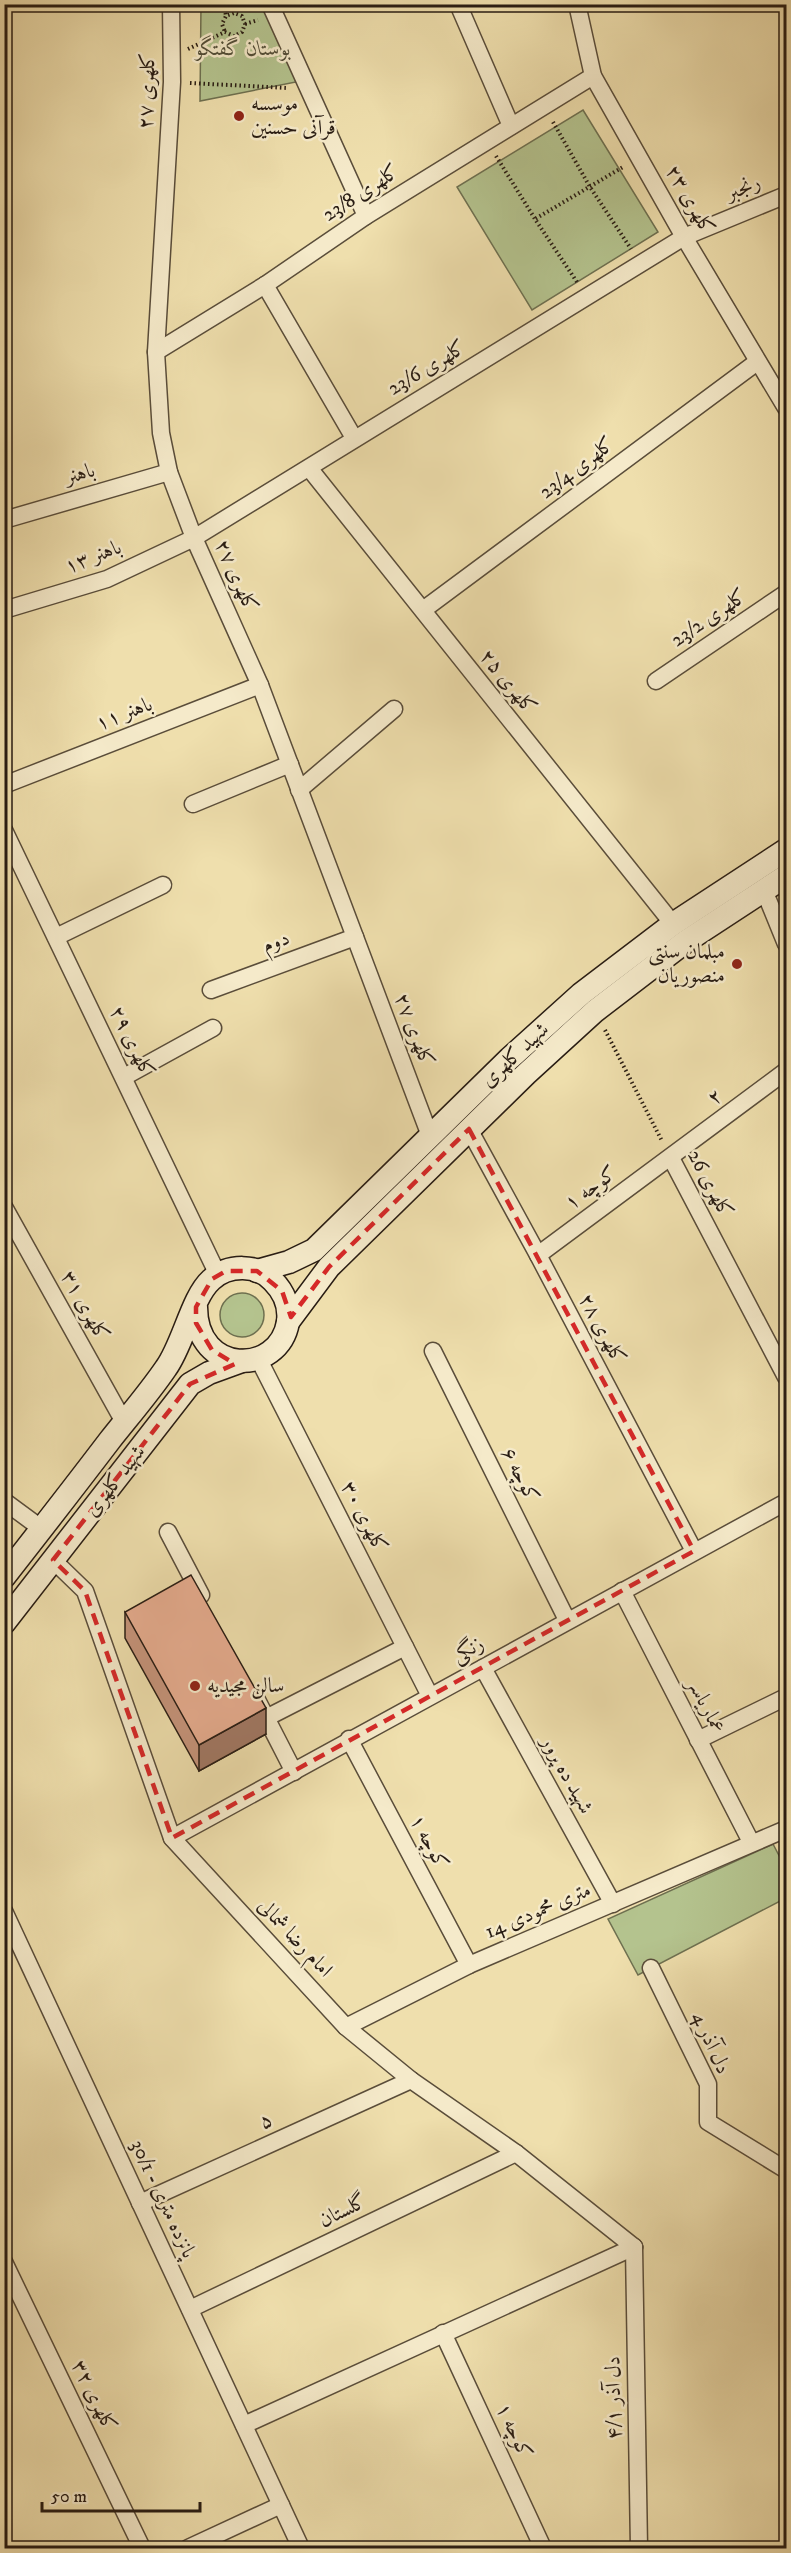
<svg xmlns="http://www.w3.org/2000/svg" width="791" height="2553" viewBox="0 0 791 2553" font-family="'IM FELL DW Pica',Amiri,serif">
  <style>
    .green { fill: #b4c38e; stroke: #6e7050; stroke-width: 1.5 }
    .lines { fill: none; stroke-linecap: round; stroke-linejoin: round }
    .minor-casing { stroke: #5a4d3a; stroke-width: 19 }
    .secondary-casing { stroke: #281c13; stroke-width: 25 }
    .path { stroke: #281c13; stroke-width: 4; stroke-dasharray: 1.5 3; stroke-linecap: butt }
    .minor { stroke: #f5eaca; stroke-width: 16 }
    .secondary { stroke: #f5eaca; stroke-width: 22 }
    .wall { fill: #c6947b; stroke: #281c13; stroke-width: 1.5 }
    .shaded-wall { fill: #a17864; stroke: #281c13; stroke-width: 1.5 }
    .building { fill: #e6ac8f; stroke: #281c13; stroke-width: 1.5 }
    .marked { fill: none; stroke: #d62828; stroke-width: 4.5; stroke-dasharray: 12 8; stroke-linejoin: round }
    .poi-dot { fill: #8f2418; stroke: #f5eaca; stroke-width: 2 }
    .labels { text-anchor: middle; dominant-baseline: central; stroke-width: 5; stroke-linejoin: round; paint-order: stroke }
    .park-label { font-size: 21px; font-style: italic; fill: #524e38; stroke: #f5eaca }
    .street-label { font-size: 21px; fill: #281c13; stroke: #f5eaca }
    .poi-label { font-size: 21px; fill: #281c13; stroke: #f5eaca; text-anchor: start }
  </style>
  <rect width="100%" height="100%" fill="#efdfad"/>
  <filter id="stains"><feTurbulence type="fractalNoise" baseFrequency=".00333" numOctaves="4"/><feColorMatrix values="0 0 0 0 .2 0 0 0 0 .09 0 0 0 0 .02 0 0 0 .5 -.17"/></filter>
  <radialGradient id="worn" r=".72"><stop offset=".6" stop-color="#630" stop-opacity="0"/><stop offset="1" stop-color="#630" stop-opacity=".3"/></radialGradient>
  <g class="green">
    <polygon points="201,5 270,5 306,80 200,101"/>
    <polygon points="583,110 658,232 532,310 457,187"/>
    <circle cx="242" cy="1315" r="22"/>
    <polygon points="773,1844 786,1869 786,1898 638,1975 608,1919"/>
  </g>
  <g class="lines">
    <defs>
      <g id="minor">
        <polyline points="171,4 172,82 156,352 161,433 169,472 194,538 260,685 430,1136"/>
        <polyline points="270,4 366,216"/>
        <polyline points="458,4 511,126"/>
        <polyline points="577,4 593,76 684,237 786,408"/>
        <polyline points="265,285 354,438"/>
        <polyline points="156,352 265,285 366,216 593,76"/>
        <polyline points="309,468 673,924"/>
        <polyline points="4,520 169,472"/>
        <polyline points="4,610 107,579 194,538 684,237 786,195"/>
        <polyline points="423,610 757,362"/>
        <polyline points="656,681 786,593"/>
        <polyline points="4,785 260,685"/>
        <polyline points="299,790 394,709"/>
        <polyline points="193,804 290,764"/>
        <polyline points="4,830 218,1275"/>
        <polyline points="764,890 786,944"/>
        <polyline points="56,937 163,885"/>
        <polyline points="211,990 355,937"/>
        <polyline points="124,1077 213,1028"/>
        <polyline points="469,1129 538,1255 694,1551"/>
        <polyline points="671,1158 786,1377"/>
        <polyline points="4,1207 124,1422"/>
        <polyline points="538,1255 786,1071"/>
        <polyline points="433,1351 567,1620"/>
        <polyline points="258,1358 430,1696"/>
        <polyline points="4,1501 42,1529"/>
        <polyline points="168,1532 201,1595"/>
        <polyline points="53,1560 85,1591 172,1838 346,2027 411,2080 516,2153 634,2247"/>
        <polyline points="622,1591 751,1842"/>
        <polyline points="483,1668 613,1904"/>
        <polyline points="256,1698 294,1772"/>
        <polyline points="266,1718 405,1647"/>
        <polyline points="349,1739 469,1965"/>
        <polyline points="698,1740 786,1697"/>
        <polyline points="172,1838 786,1502"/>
        <polyline points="4,1911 301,2548"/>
        <polyline points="651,1968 708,2084 708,2122 786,2170"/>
        <polyline points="346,2027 469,1965 786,1829"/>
        <polyline points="140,2203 411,2080"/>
        <polyline points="634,2247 639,2548"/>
        <polyline points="4,2262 142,2548"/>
        <polyline points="190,2309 516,2153"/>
        <polyline points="443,2333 543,2548"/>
        <polyline points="244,2425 634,2247"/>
        <polyline points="188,2548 281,2505"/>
      </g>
      <g id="secondary">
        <polyline points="257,1271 289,1262 314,1250 510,1058 581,994 673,924 786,850"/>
        <polyline points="288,1322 329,1267 526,1074 595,1011 685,942 786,876"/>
        <path d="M4,1577c36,-46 71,-91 106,-137 19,-24 39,-47 56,-72 17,-23 26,-71 45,-88 17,-16 47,-16 62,1 11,11 17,26 15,41 -9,54 -92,54 -92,-15"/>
        <polyline points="4,1623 190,1384 209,1373 242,1361"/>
      </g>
    </defs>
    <use href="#minor" class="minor-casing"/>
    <use href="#secondary" class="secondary-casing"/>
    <g class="path">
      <polyline points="224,4 226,16"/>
      <polyline points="245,24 258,20"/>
      <polyline points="188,49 225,32 234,36 242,32 245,24 242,16 234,13 226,16 222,24 225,32"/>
      <polyline points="190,83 288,88"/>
      <polyline points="553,122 590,187 631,249"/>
      <polyline points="496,156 535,219"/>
      <polyline points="577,282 535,219 623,167"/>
      <polyline points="605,1030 662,1141"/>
    </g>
    <use href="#minor" class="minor"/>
    <use href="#secondary" class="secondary"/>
  </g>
  <polygon class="wall" points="125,1612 266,1734 199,1771 125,1638"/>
  <polygon class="shaded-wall" points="266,1708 266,1734 199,1771 199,1745"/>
  <polygon class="building" points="191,1575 266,1708 199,1745 125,1612"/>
  <path class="marked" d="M469,1129l225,422 -522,287 -87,-247 -32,-31 137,-176 45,-20 -23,-14 -16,-27v-16l16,-28 14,-8h31l25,20 9,26 38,-50z"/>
  <g class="poi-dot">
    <circle cx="239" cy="116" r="6"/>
    <circle cx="737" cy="964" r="6"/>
    <circle cx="195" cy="1686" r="6"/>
  </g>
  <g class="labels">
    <g class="park-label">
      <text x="243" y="49">بوستان گفتگو</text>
    </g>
    <g class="street-label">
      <text transform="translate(147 91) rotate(-88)">کلهری ۲۷</text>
      <text transform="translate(743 188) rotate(-23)">رنجبر</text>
      <text transform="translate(361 193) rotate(-33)">کلهری 23/8</text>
      <text transform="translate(690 200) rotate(60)">کلهری ۲۳</text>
      <text transform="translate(427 368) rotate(-31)">کلهری 23/6</text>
      <text transform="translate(577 468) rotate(-37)">کلهری 23/4</text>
      <text transform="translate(80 474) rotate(-16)">باهنر</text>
      <text transform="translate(93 557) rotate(-21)">باهنر ۱۳</text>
      <text transform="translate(236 576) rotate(66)">کلهری ۲۷</text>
      <text transform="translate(709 618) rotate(-34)">کلهری 23/2</text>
      <text transform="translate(508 682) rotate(51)">کلهری ۲۵</text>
      <text transform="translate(124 714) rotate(-21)">باهنر ۱۱</text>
      <text transform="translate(276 942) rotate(-20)">دوم</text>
      <text transform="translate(414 1030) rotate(69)">کلهری ۲۷</text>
      <text transform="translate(132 1042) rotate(64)">کلهری ۲۹</text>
      <text transform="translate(515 1055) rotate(-43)">شهید کلهری</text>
      <text transform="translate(715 1097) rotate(-37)">۲</text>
      <text transform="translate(710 1184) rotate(62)">کلهری 26</text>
      <text transform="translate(591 1188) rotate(-36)">۱ کوچه</text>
      <text transform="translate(85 1306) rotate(61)">کلهری ۳۱</text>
      <text transform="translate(602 1329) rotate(62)">کلهری ۲۸</text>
      <text transform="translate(520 1475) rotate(63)">۶ کوچه</text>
      <text transform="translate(115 1481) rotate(-52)">شهید کلهری</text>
      <text transform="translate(364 1517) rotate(63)">کلهری ۳۰</text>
      <text transform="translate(468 1650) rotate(-29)">زنگی</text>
      <text transform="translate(706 1706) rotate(63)">عماریاسر</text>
      <text transform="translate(567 1775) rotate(61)">شهید ده پرور</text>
      <text transform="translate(429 1842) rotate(62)">۱ کوچه</text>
      <text transform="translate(538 1911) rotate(-23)">14 متری محمودی</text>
      <text transform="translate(295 1938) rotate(47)">امام رضا شمالی</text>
      <text transform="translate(711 2043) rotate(66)">دل آذر 4</text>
      <text transform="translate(266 2121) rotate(-24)">۵</text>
      <text transform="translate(163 2199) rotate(65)">30/1 - پانزده متری</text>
      <text transform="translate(343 2211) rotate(-26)">گلستان</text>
      <text transform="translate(94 2396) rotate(64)">کلهری ۳۲</text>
      <text transform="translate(614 2398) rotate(-91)">دل آذر ۴/۱</text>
      <text transform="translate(514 2431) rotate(65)">کوچه ۱</text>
    </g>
    <g class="poi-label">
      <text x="251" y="104">موسسه<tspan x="251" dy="24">قرآنی حسنین</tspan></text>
      <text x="725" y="952" text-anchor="end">مبلمان سنتی<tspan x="725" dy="24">منصوریان</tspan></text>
      <text x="207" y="1686">سالن مجیدیه</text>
    </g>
  </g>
  <rect width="791" height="2553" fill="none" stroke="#efdfad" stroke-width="24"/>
  <rect x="6" y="6" width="779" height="2541" fill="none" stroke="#281c13" stroke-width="3"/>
  <rect x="12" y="12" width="767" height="2529" fill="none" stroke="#281c13" stroke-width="1.5"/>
  <path d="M42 2502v9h158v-9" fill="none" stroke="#281c13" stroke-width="3"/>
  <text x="51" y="2502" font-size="18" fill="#281c13" stroke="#f5eaca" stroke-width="4.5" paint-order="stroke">50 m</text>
  <rect width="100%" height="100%" filter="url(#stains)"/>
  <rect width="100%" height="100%" fill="url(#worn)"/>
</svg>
